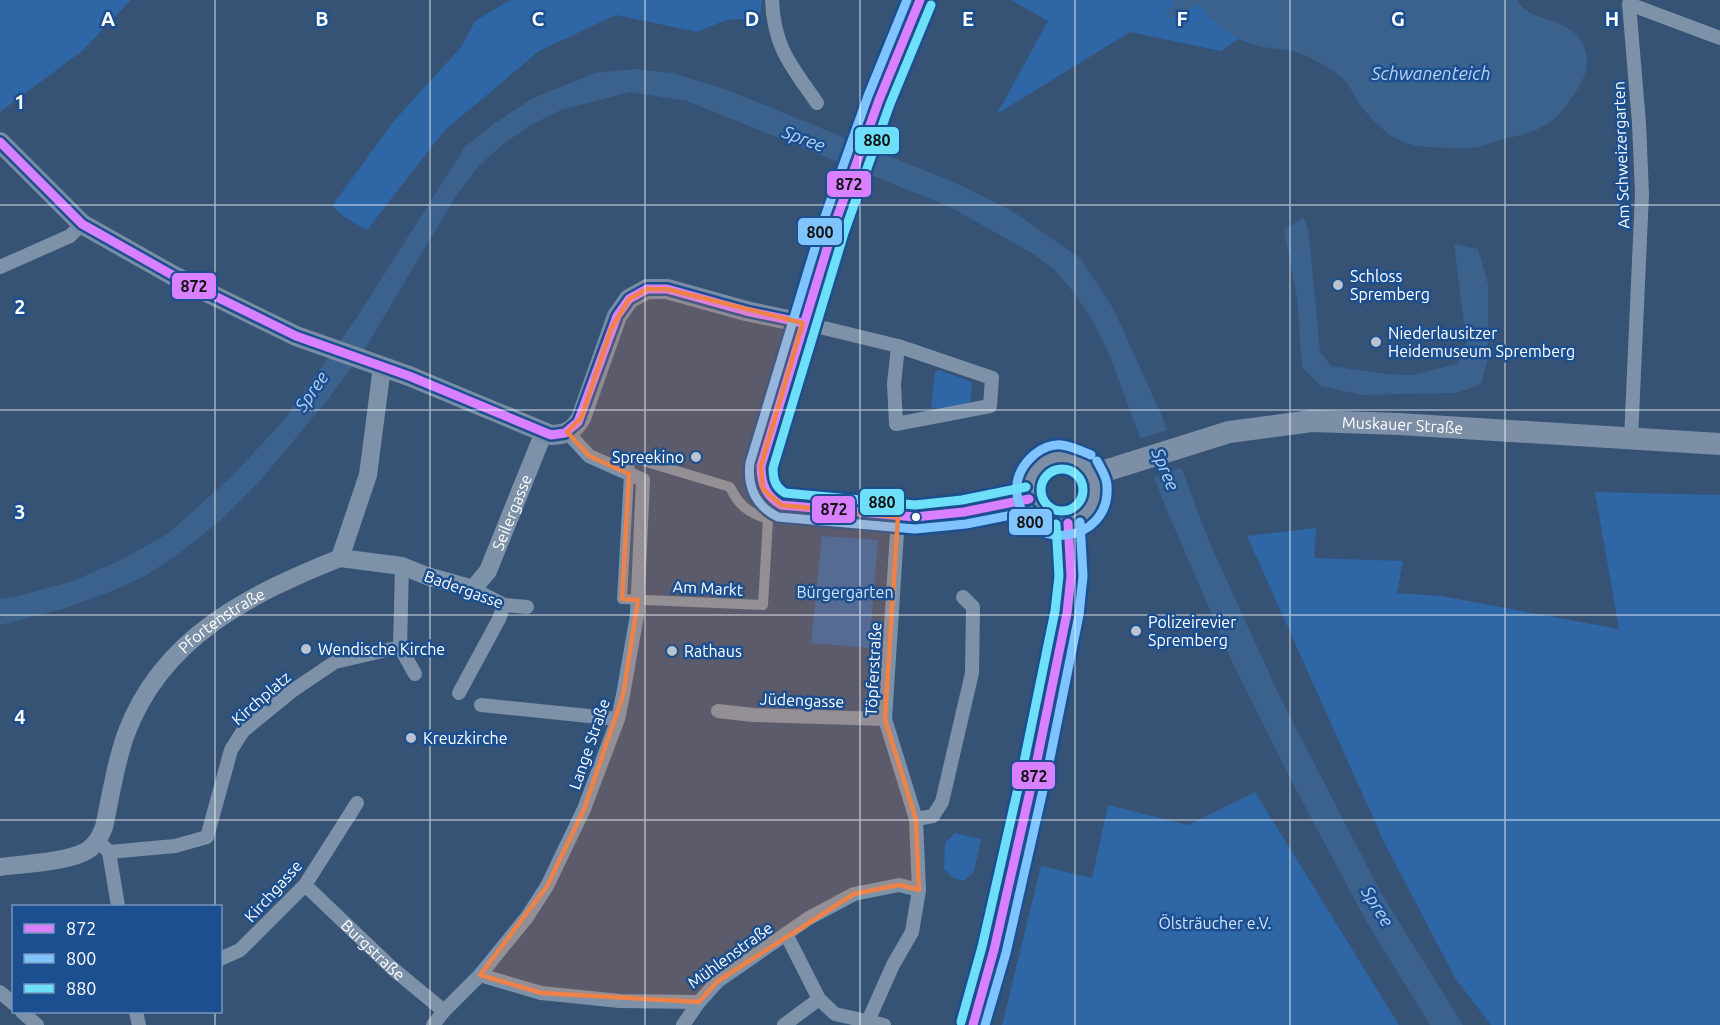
<svg xmlns="http://www.w3.org/2000/svg" width="1720" height="1025" viewBox="0 0 1720 1025" font-family="Ubuntu,sans-serif">
  <style>
    .green { fill: #2f66a5 }
    .water { fill: #3b618d }
    .pier { fill: #365274 }
    .lines { fill: none; stroke-linecap: round; stroke-linejoin: round }
    .pedestrian { stroke: #7d92a8; stroke-width: 10 }
    .minor { stroke: #7d92a8; stroke-width: 14 }
    .tertiary { stroke: #7d92a8; stroke-width: 18 }
    .secondary { stroke: #798da4; stroke-width: 20 }
    .primary { stroke: #7d8ea7; stroke-width: 22 }
    .bus-1-casing { stroke: #1b4f8f; stroke-width: 14 }
    .bus-2-casing { stroke: #1b4f8f; stroke-width: 14 }
    .bus-3-casing { stroke: #1b4f8f; stroke-width: 14 }
    .bus-1 { stroke: #d880ff; stroke-width: 9 }
    .bus-2 { stroke: #80c4ff; stroke-width: 9 }
    .bus-3 { stroke: #6ddff8; stroke-width: 9 }
    .marked { fill: #ee8249; fill-opacity: 0.2; stroke: #ee8249; stroke-width: 4.5; stroke-linejoin: round }
    .grid { fill: none; stroke: #fff; stroke-width: 1.5; stroke-opacity: 0.55 }
    .poi-dot { fill: #b9c2ce; stroke: #1b4f8f; stroke-width: 2 }
    .bus-dot { fill: #fff; stroke: #1b4f8f; stroke-width: 2 }
    .labels { text-anchor: middle; dominant-baseline: central; stroke-width: 5; stroke-linejoin: round; paint-order: stroke }
    .street-label { font-size: 16px; fill: #fff; stroke: #1b4f8f }
    .poi-label { font-size: 16px; fill: #fff; stroke: #1b4f8f; text-anchor: start }
    .park-label { font-size: 16px; fill: #cfe3fa; stroke: #1b4f8f }
    .water-label { font-size: 18px; font-style: italic; fill: #b5d3f5; stroke: #1b4f8f }
    .grid-label { font-size: 20px; text-anchor: middle; font-weight: bold; fill: #fff; stroke: #1b4f8f; stroke-width: 5; stroke-linejoin: round; paint-order: stroke }
    .line-badge { stroke: #1b4f8f; stroke-width: 2 }
    .pale-badge-label { font-size: 16px; text-anchor: middle; font-weight: bold; fill: #111 }
  </style>
  <rect width="100%" height="100%" fill="#365274"/>
  <g class="green">
    <polygon points="0,0 131,0 82,51 0,112"/>
    <polygon points="510,0 762,0 760,18 726,20 697,32 616,15 539,51 444,131 367,230 346,218 332,206 393,122 462,46 475,21"/>
    <polygon points="1011,0 1174,0 1174,5 1197,5 1206,9 1211,19 1239,39 1221,51 1130,32 997,114 1048,21"/>
    <polygon points="939,370 972,382 970,404 937,409 931,407 935,372"/>
    <polygon points="1595,492 1720,495 1720,1025 1491,1025 1455,978 1384,842 1247,536 1316,528 1314,558 1403,561 1397,593 1441,596 1619,629"/>
    <polygon points="822,536 878,540 869,648 811,643"/>
    <polygon points="1255,792 1399,1025 1002,1025 1041,866 1092,878 1108,805 1188,825"/>
    <polygon points="955,833 981,839 974,872 964,881 953,878 944,869 945,843"/>
  </g>
  <g class="water">
    <path d="M1174,0h343c13,24 51,15 66,44 12,24 -4,43 -17,62 -14,21 -38,28 -62,33 -9,2 -17,6 -26,8 -8,2 -19,1 -27,1 -26,-1 -44,0 -65,-16 -10,-8 -21,-20 -28,-30 -7,-12 -10,-21 -22,-29 -12,-8 -30,-19 -44,-22 -18,-3 -33,-3 -49,-10 -10,-5 -22,-13 -30,-21 -7,-6 -6,-10 -16,-15l-27,14 -5,-8 9,-6z"/>
    <polygon points="636,69 673,73 730,91 958,184 1009,209 1080,258 1113,308 1162,416 1208,539 1279,695 1381,893 1463,1025 1430,1025 1366,921 1293,784 1233,664 1165,506 1110,356 1092,320 1075,294 1055,270 1030,252 950,207 687,101 630,92 561,110 531,125 502,145 479,166 457,194 368,344 330,397 260,481 221,520 176,556 145,576 112,591 63,609 0,625 0,599 18,596 73,581 123,559 169,533 234,474 283,421 355,320 465,147 492,125 533,98 595,73"/>
    <polygon points="1304,217 1309,234 1320,352 1331,366 1387,374 1412,375 1457,364 1467,349 1454,244 1478,249 1488,284 1488,358 1481,384 1457,393 1361,395 1321,386 1302,367 1297,298 1284,230"/>
  </g>
  <g class="pier">
    <polygon points="850,137 882,149 871,178 839,166"/>
    <polygon points="1170,429 1184,467 1151,478 1137,440"/>
  </g>
  <g class="lines">
    <path class="pedestrian" d="M630,457l100,30c9,19 19,26 38,32l-5,86 -141,-6z"/>
    <g class="minor">
      <path d="M772,0c2,48 19,65 45,103"/>
      <polyline points="0,267 70,236 82,224"/>
      <polyline points="803,323 898,346 992,378 990,406 896,424 894,384 898,346"/>
      <polyline points="1631,439 1642,194 1639,123 1629,4 1720,38"/>
      <polyline points="402,566 400,647 415,674"/>
      <polyline points="473,589 504,605 527,607"/>
      <polyline points="459,693 499,619 504,605"/>
      <polyline points="481,705 618,719"/>
      <polyline points="718,711 753,715 885,719"/>
      <polyline points="916,819 933,816 942,802 972,673 973,607 963,597"/>
      <polyline points="104,847 109,852 118,906"/>
      <polyline points="109,852 175,846 207,837 231,750 243,731 292,691 335,662 400,647"/>
      <path id="s1" d="M305,885l87,83 52,43"/>
      <polyline points="786,934 819,999 835,1014 884,1025"/>
      <polyline points="220,959 240,950 305,885 357,803"/>
      <polyline points="480,975 541,993 620,1001 699,1002 718,981 809,918 854,894 899,885 919,890"/>
      <polyline points="0,992 14,1004"/>
      <polyline points="22,1012 37,1025"/>
      <polyline points="136,1012 139,1025"/>
      <polyline points="868,1021 893,965 912,932 919,890 916,819 885,719 898,517"/>
      <polyline points="433,1025 444,1011 480,975 527,917 547,886 584,809 618,719 623,695 637,615 643,480 589,456 567,432"/>
      <polyline points="683,1025 699,1002"/>
      <polyline points="784,1025 819,999"/>
    </g>
    <g class="tertiary">
      <polyline points="803,323 839,210 879,100 920,0"/>
      <path id="s2" d="M340,558l62,8 25,10 46,13 15,-18 56,-139"/>
      <path id="s3" d="M0,867c23,-3 70,-5 88,-17 9,-6 12,-14 16,-23 7,-31 11,-63 22,-93 36,-97 124,-140 214,-176l28,-83 14,-108"/>
    </g>
    <path class="secondary" d="M0,142l82,82 92,52 122,60 113,40 142,59c15,0 23,-5 30,-17l36,-102 12,-17 18,-10h20l79,22 57,12 -42,143c-1,18 3,30 20,39l135,12 44,-3 69,-15"/>
    <g class="primary">
      <circle cx="1062" cy="490" r="34"/>
      <path id="s4" d="M1092,475l137,-43 83,-11 87,3 321,20"/>
      <polyline points="973,1025 994,950 1036,765 1067,613 1071,576 1068,523"/>
    </g>
    <defs>
      <g id="bus-1">
        <path d="M920,0l-41,100 -46,129 -72,237c0,18 5,30 20,39l134,12 49,-5 65,-13"/>
        <polyline points="0,142 82,224 174,276 296,336 409,376 551,435 565,433 578,422 617,316 629,299 647,289 667,289 746,311 803,323"/>
        <polyline points="973,1025 994,950 1036,765 1067,613 1071,576 1068,523"/>
      </g>
      <g id="bus-2">
        <path d="M907,0l-39,96 -46,129 -72,238c-3,24 6,43 28,54l137,12 51,-5 66,-13"/>
        <path d="M1091,455c-21,-9 -35,-17 -56,-1 -12,10 -20,23 -18,40 7,61 94,51 90,-8 0,-9 -6,-17 -10,-25"/>
        <polyline points="985,1025 1006,953 1048,768 1079,615 1083,576 1080,522"/>
      </g>
      <g id="bus-3">
        <path d="M931,5l-41,99 -46,129 -71,235c0,11 2,19 12,25l130,12 47,-5 64,-13"/>
        <circle cx="1062" cy="490" r="21"/>
        <polyline points="961,1022 982,947 1024,762 1055,611 1059,576 1056,524"/>
      </g>
    </defs>
    <use href="#bus-1" class="bus-1-casing"/>
    <use href="#bus-2" class="bus-2-casing"/>
    <use href="#bus-3" class="bus-3-casing"/>
    <use href="#bus-1" class="bus-1"/>
    <use href="#bus-2" class="bus-2"/>
    <use href="#bus-3" class="bus-3"/>
  </g>
  <path class="marked" d="M647,289h20l136,34 -42,143 2,23 18,16 117,12 -13,202 31,100 3,71 -20,-5 -45,9 -136,87 -19,21 -158,-9 -61,-18 67,-89 37,-77 39,-114 15,-95 -16,-1 7,-125 -40,-18 -22,-24 14,-14 30,-89 18,-30z"/>
  <path class="grid" d="M215,0v906M430,0v1025M645,0v1025M860,0v1025M1075,0v1025M1290,0v1025M1505,0v1025M0,205h1720M0,410h1720M0,615h1720M0,820h1720M215,1012v13"/>
  <g class="poi-dot">
    <circle cx="1338" cy="285" r="6"/>
    <circle cx="1376" cy="342" r="6"/>
    <circle cx="696" cy="457" r="6"/>
    <circle cx="1136" cy="631" r="6"/>
    <circle cx="306" cy="649" r="6"/>
    <circle cx="672" cy="651" r="6"/>
    <circle cx="411" cy="738" r="6"/>
  </g>
  <circle class="bus-dot" cx="916" cy="517" r="5"/>
  <g class="labels">
    <g class="street-label">
      <text transform="translate(1621 155) rotate(-92)">Am Schweizergarten</text>
      <text stroke="none"><textPath href="#s4" startOffset="318">Muskauer Straße</textPath></text>
      <text stroke="none"><textPath href="#s2" startOffset="224">Seilergasse</textPath></text>
      <text transform="translate(708 588) rotate(3)">Am Markt</text>
      <text transform="translate(464 589) rotate(20)">Badergasse</text>
      <text stroke="none"><textPath href="#s3" startOffset="366">Pfortenstraße</textPath></text>
      <text transform="translate(873 669) rotate(-87)">Töpferstraße</text>
      <text transform="translate(261 698) rotate(-41)">Kirchplatz</text>
      <text transform="translate(802 700) rotate(2)">Jüdengasse</text>
      <text transform="translate(589 744) rotate(-71)">Lange Straße</text>
      <text transform="translate(273 891) rotate(-48)">Kirchgasse</text>
      <text stroke="none"><textPath href="#s1" startOffset="94">Burgstraße</textPath></text>
      <text transform="translate(730 955) rotate(-36)">Mühlenstraße</text>
    </g>
    <g class="poi-label">
      <text x="1350" y="276">Schloss<tspan x="1350" dy="18">Spremberg</tspan></text>
      <text x="1388" y="333">Niederlausitzer<tspan x="1388" dy="18">Heidemuseum Spremberg</tspan></text>
      <text x="684" y="457" text-anchor="end">Spreekino</text>
      <text x="1148" y="622">Polizeirevier<tspan x="1148" dy="18">Spremberg</tspan></text>
      <text x="318" y="649">Wendische Kirche</text>
      <text x="684" y="651">Rathaus</text>
      <text x="423" y="738">Kreuzkirche</text>
    </g>
    <g class="park-label">
      <text x="845" y="592">Bürgergarten</text>
      <text x="1215" y="923">Ölsträucher e.V.</text>
    </g>
    <g class="water-label">
      <text x="1431" y="73">Schwanenteich</text>
      <text transform="translate(804 138) rotate(21)">Spree</text>
      <text transform="translate(311 391) rotate(-55)">Spree</text>
      <text transform="translate(1166 469) rotate(67)">Spree</text>
      <text transform="translate(1378 906) rotate(58)">Spree</text>
    </g>
  </g>
  <g class="grid-label">
    <text x="108" y="26">A</text>
    <text x="322" y="26">B</text>
    <text x="538" y="26">C</text>
    <text x="752" y="26">D</text>
    <text x="968" y="26">E</text>
    <text x="1182" y="26">F</text>
    <text x="1398" y="26">G</text>
    <text x="1612" y="26">H</text>
    <text x="20" y="109">1</text>
    <text x="20" y="314">2</text>
    <text x="20" y="519">3</text>
    <text x="20" y="724">4</text>
  </g>
  <g class="line-badge">
    <rect x="854" y="126" width="46" height="29" rx="6" fill="#6ddff8"/>
    <rect x="826" y="170" width="46" height="28" rx="6" fill="#d880ff"/>
    <rect x="797" y="217" width="46" height="29" rx="6" fill="#80c4ff"/>
    <rect x="171" y="272" width="46" height="28" rx="6" fill="#d880ff"/>
    <rect x="859" y="488" width="46" height="28" rx="6" fill="#6ddff8"/>
    <rect x="811" y="495" width="45" height="29" rx="6" fill="#d880ff"/>
    <rect x="1008" y="508" width="45" height="28" rx="6" fill="#80c4ff"/>
    <rect x="1011" y="761" width="45" height="29" rx="6" fill="#d880ff"/>
  </g>
  <g class="pale-badge-label">
    <text x="877" y="146">880</text>
    <text x="849" y="190">872</text>
    <text x="820" y="238">800</text>
    <text x="194" y="292">872</text>
    <text x="882" y="508">880</text>
    <text x="834" y="515">872</text>
    <text x="1030" y="528">800</text>
    <text x="1034" y="782">872</text>
  </g>
  <rect x="12" y="905" width="210" height="108" fill="#1b4f8f" stroke="#7695bc" stroke-width="1.5"/>
  <rect x="24" y="924" width="30" height="9" fill="#d880ff" stroke="#7695bc" stroke-width="1.5"/>
  <text x="66" y="935" font-size="18" fill="#ffffff">872</text>
  <rect x="24" y="954" width="30" height="9" fill="#80c4ff" stroke="#7695bc" stroke-width="1.5"/>
  <text x="66" y="965" font-size="18" fill="#ffffff">800</text>
  <rect x="24" y="984" width="30" height="9" fill="#6ddff8" stroke="#7695bc" stroke-width="1.5"/>
  <text x="66" y="995" font-size="18" fill="#ffffff">880</text>
</svg>
